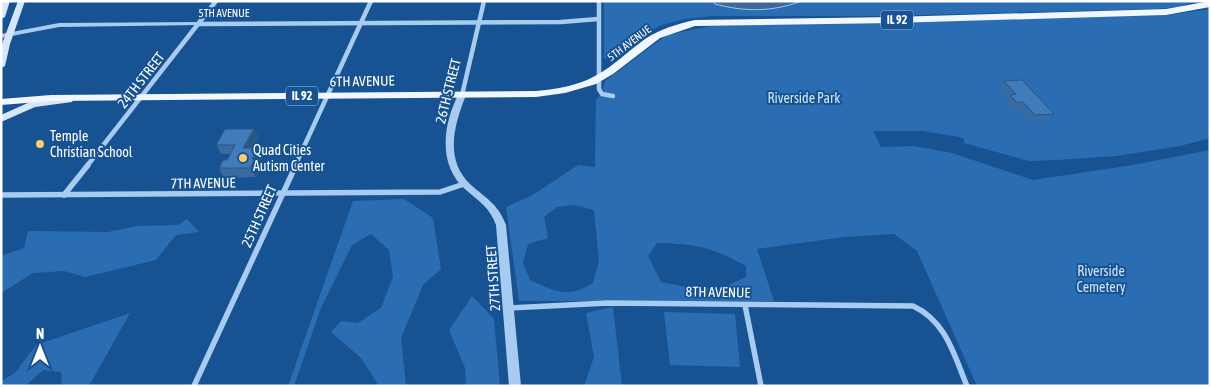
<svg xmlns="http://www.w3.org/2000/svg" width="1211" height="387" viewBox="0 0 1211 387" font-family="'Asap Condensed',sans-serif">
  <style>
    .green { fill: #2a6db2; fill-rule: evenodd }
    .water { fill: #3d6897; stroke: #9ac7f3 }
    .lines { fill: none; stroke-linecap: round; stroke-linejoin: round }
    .minor-far1 { stroke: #a8cbf0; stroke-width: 4.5 }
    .minor { stroke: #a8cbf0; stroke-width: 5.5 }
    .tertiary { fill: #a8cbf0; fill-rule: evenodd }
    .secondary { fill: #d6e7fb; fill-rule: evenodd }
    .primary { fill: #f1f7ff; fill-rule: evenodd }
    .wall { fill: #376ba1 }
    .shaded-wall { fill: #2d5783 }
    .building { fill: #407cbb; stroke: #2d5783 }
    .poi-dot { fill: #ffcd67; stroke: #175393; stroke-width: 2 }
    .labels { text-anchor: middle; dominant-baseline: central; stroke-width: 4; stroke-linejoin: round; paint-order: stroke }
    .far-street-label { font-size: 11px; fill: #fff; stroke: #175393 }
    .shield { fill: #175393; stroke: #b9cbdf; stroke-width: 1 }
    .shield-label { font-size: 12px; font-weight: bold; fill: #fff }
    .street-label { font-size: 14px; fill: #fff; stroke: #175393 }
    .park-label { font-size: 14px; fill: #cfe5fb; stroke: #175393 }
    .poi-label { font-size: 14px; fill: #fff; stroke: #175393; text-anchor: start }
  </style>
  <rect width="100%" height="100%" fill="#175393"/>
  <g class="green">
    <polygon points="604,1 1197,1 1178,7 1155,9 881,16 713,16 685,19 662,25 646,33 606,59 604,57"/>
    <path d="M1210,9v129l-30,8 -64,10 -59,4 -28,1 -65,-18v-4l-5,-2 -36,-6h-50l8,16 33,-1 38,7 81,27 100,-15 77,-15v236h-233l-60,-135 -23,-17 -50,3 -87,12 17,52h-255l-13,-94 25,-11 47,-31 17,2 1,-68 9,-7 -2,-3 2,-8 62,-46 44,-9 456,-11zM574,205l20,5 5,51 -6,22c-26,16 -38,8 -63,-3l-7,-17 5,-19 20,-6 -4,-21 13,-10zM657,243c39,1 55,4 89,23v11l-24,11h-31l-30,-6 -13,-26z"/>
    <polygon points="404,199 433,218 441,269 423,285 401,338 406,386 379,386 361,358 331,332 341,321 358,323 381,308 393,277 389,250 371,234 352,245 321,308 294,386 288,386 353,201"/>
    <polygon points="187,219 199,232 176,235 156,260 85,277 64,271 33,273 1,293 1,256 24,248 28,231 108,232 137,226 178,225"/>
    <polygon points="472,296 494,319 500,386 466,386 465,368 449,330"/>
    <polygon points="613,307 622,386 584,386 594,357 586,313"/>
    <polygon points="664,312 735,314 740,367 670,365"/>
    <polygon points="130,313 89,386 62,386 61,372 43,370 25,386 1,386 1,381 15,373 36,345"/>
  </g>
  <path class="water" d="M712,1h90c-30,11 -57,11 -87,3z"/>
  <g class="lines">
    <g class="minor-far1">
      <polyline points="599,1 599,89 602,94 613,96"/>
      <polyline points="198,24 561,22 598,19"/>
      <polyline points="462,95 484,1"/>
      <polyline points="87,166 216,1"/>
      <polyline points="295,166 371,1"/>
    </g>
    <g class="minor">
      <polyline points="1,195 440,192 464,184"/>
      <polyline points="64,195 88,165"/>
      <polyline points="745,305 761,386"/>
      <path d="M509,308l99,-5 305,3c33,15 41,49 54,80"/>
      <polyline points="194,386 296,165"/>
    </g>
    <g class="tertiary">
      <polygon points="198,22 201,24 200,25 59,27 1,38 1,34 59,23"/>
      <path d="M459,93h6l1,2c-12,30 -22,65 5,90 16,14 27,19 35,40l15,161h-12l-13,-161c-6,-17 -17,-24 -30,-35 -29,-25 -23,-66 -7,-97z"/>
    </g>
    <g class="secondary">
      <polygon points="3,1 10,1 5,17 1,19 1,7"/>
      <polygon points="18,1 25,1 10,44 5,66 1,68 2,44"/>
      <polygon points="69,97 72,98 73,100 72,102 35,107 1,122 1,115 30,102"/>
    </g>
    <path class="primary" d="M1210,1v6l-44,8 -273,8 -198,3 -35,12 -47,36 -17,10 -31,9 -29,4 -485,4 -50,4v-6l50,-4 485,-4c21,-2 41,-5 59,-15 19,-10 33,-25 50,-37 15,-10 32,-15 50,-19l198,-3 273,-8z"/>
  </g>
  <g class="wall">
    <polygon points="1004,81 1054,114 1049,121 1030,123 1018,109 1012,109 1006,102 1008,98 1000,89"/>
    <polygon points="254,129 259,138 253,150 254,151 256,151 261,161 258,165 260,168 256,177 224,178 219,168 227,160 230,154 221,154 216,145"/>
  </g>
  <polygon class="shaded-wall" points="254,129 259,138 253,150 255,153 256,151 261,161 258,165 260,168 256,177 250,168 243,148"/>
  <g class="building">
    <polygon points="1022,80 1054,114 1035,115 1023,102 1016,102 1010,95 1016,94 1004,81"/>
    <polygon points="225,129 254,129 243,148 252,148 251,151 256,151 252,159 255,159 250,168 219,168 223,160 227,160 235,145 216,145"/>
  </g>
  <g class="poi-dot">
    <circle cx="40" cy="144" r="5"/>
    <circle cx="243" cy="158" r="5"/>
  </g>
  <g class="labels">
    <g class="far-street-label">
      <text x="224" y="13">5TH AVENUE</text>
      <text transform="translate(629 43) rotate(-37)">5TH AVENUE</text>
    </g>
    <g class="shield">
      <rect x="881" y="10.5" width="32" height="19" rx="4"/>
      <rect x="286" y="86.5" width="32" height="19" rx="4"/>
    </g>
    <g class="shield-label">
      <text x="897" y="20">IL 92</text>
      <text x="302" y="96">IL 92</text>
    </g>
    <g class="street-label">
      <text transform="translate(141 80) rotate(-52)">24TH STREET</text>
      <text transform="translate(362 81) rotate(-1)">6TH AVENUE</text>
      <text transform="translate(448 91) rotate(-76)">26TH STREET</text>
      <text transform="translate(203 183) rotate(-1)">7TH AVENUE</text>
      <text transform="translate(259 216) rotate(-66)">25TH STREET</text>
      <text transform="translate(493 278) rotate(-94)">27TH STREET</text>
      <text transform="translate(718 292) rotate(1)">8TH AVENUE</text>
    </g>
    <g class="park-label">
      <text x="804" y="98">Riverside Park</text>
      <text x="1101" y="271">Riverside<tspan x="1101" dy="16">Cemetery</tspan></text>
    </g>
    <g class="poi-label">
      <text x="50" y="136">Temple<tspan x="50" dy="16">Christian School</tspan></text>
      <text x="253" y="150">Quad Cities<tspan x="253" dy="16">Autism Center</tspan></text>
    </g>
  </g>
  <rect width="1211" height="387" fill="none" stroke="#ffffff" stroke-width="5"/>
  <g transform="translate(40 347)" stroke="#175393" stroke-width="4" paint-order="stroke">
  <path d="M0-4L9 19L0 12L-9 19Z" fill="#ffffff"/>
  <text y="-8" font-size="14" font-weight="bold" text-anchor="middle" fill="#ffffff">N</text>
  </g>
</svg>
